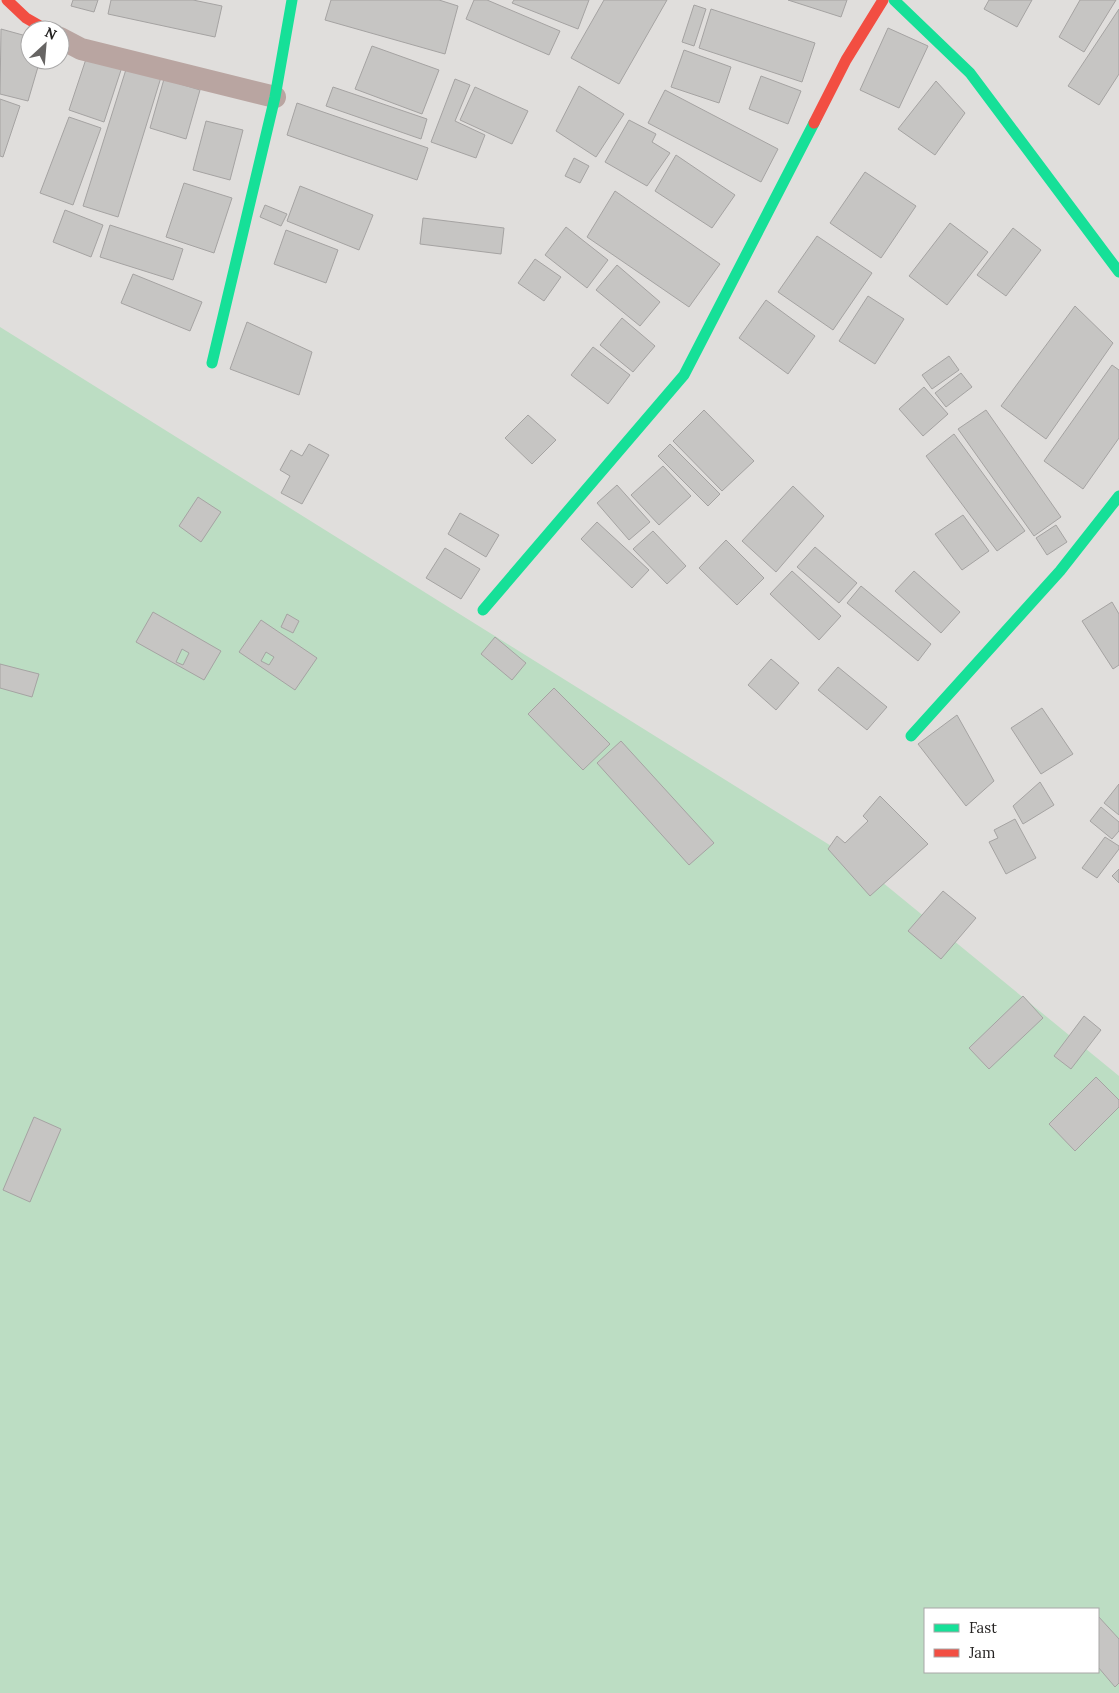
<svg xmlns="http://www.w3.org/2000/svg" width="1119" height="1693" viewBox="0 0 1119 1693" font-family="Lora,serif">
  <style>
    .green { fill: #bcddc3; fill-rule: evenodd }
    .building { fill: #c6c5c3; stroke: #a5a3a2; fill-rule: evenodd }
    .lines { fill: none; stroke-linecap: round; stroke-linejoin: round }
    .street { stroke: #b9a5a1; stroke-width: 22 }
    .fast { stroke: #16e098; stroke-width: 11 }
    .jam { stroke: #f24e42; stroke-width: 11 }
  </style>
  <rect width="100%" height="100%" fill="#e0dedc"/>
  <path class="green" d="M0,327l860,537 259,212v617h-1119zM925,1609h173v63h-173z"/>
  <g class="building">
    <polygon points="73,0 98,0 94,12 71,6"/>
    <polygon points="111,0 193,0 222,6 215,37 108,14"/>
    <polygon points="331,0 439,0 458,6 445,54 325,20"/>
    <polygon points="474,0 487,0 560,31 549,55 466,19"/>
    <polygon points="514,0 589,0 578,29 512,3"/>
    <polygon points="604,0 667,0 619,84 571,58"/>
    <polygon points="788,0 847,0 841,17"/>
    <polygon points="989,0 1032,0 1017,27 984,9"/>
    <polygon points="1080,0 1116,0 1084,52 1059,37"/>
    <polygon points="694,5 706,9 694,46 682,42"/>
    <polygon points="711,9 815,43 802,82 699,48"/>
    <polygon points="1119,9 1119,74 1099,105 1068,86"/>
    <polygon points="888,28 928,46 899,108 860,90"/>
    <polygon points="1,29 30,37 30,60 40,60 28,101 0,94"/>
    <polygon points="372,46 439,70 422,114 355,89"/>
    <polygon points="684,50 731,67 719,103 671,87"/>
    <polygon points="87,56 122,67 104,122 69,110"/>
    <polygon points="128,63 162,74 118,217 83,206"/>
    <polygon points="761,76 801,91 788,124 749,109"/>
    <polygon points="164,79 200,90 186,139 150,128"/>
    <polygon points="455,79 470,85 455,121 485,135 476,158 431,142"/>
    <polygon points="936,81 965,113 935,155 898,129"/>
    <polygon points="579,86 624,114 596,157 556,131"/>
    <polygon points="333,87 427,119 421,139 326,106"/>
    <polygon points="475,87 528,111 512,144 460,120"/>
    <polygon points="665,90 778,149 761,182 648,123"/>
    <polygon points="0,99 20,106 3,157 0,156"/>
    <polygon points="297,103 428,148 417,180 287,135"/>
    <polygon points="69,117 101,128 73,205 40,193"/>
    <polygon points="629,120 656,134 652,142 670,153 647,186 605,162"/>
    <polygon points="206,121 243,130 230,180 193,170"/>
    <polygon points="676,155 735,195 712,228 655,191"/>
    <polygon points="574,158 589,166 580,183 565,176"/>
    <polygon points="865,172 916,206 881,258 830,223"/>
    <polygon points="184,183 232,198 214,253 166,237"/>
    <polygon points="300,186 373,215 359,250 287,221"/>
    <polygon points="615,191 720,264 689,307 587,237"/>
    <polygon points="265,205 287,214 281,226 260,217"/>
    <polygon points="65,210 103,225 91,257 53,242"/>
    <polygon points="423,218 504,228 501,254 420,244"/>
    <polygon points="950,223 988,252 947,305 909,276"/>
    <polygon points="110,225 183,249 173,280 100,257"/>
    <polygon points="566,227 608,260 587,288 545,255"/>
    <polygon points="1013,228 1041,250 1006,296 977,275"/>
    <polygon points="286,230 338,250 326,283 274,264"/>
    <polygon points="817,236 872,273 833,330 778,292"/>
    <polygon points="535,259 561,277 544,301 518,283"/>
    <polygon points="617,265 660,302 640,326 596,290"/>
    <polygon points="133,274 202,302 190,331 121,303"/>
    <polygon points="868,296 904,319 875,364 839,341"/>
    <polygon points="766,300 815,336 788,374 739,338"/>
    <polygon points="1075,306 1113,343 1046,439 1001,406"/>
    <polygon points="622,318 655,346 633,372 600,345"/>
    <polygon points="247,322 312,352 299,395 230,369"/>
    <polygon points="593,347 630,375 608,404 571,375"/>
    <polygon points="949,356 959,370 932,389 922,375"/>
    <polygon points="1112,365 1119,370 1119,438 1083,489 1044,461"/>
    <polygon points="961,373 972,387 946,407 935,393"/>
    <polygon points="924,387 948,414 923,436 899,409"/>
    <polygon points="704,410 754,461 722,491 673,441"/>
    <polygon points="986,410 1061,517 1034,536 958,429"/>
    <polygon points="528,415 556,440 532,464 505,438"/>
    <polygon points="954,434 1025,531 997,551 926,456"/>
    <polygon points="309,444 329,455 302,504 281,493 290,476 280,470 291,450 302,456"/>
    <polygon points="670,444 720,494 708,506 658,456"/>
    <polygon points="663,466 691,496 659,525 631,495"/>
    <polygon points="617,485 650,522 629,540 597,503"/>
    <polygon points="793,486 824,516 776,572 742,541"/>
    <polygon points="198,497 221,512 201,542 179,526"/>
    <polygon points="460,513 499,535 486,557 448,534"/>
    <polygon points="963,515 989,551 962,570 935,534"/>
    <polygon points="597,522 649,570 632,588 581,539"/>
    <polygon points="1056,525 1067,542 1047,555 1036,538"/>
    <polygon points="653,531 686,566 667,584 633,549"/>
    <polygon points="726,540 764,578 737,605 699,568"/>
    <polygon points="815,547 857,583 839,603 797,567"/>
    <polygon points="445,548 480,569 461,599 426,578"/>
    <polygon points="792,571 841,616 819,640 770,594"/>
    <polygon points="914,571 960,612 941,633 895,591"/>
    <polygon points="861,586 931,644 918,661 847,603"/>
    <polygon points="1112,602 1119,614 1119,665 1113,669 1082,621"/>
    <path d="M153,612l68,39 -17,29 -68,-38zM182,649l7,4 -6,12 -7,-3z"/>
    <polygon points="287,614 299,621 293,633 281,627"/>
    <path d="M261,620l56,38 -22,32 -56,-38zM266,652l8,5 -5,8 -8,-4z"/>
    <polygon points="495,637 526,663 512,680 481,654"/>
    <polygon points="771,659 799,683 776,710 748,685"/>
    <polygon points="0,664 39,674 32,697 0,688"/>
    <polygon points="838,667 887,707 867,730 818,690"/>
    <polygon points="554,688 610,744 583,770 528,714"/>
    <polygon points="1042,708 1073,754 1041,774 1011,728"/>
    <polygon points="957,715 994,781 966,806 918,744"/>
    <polygon points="621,741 714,843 689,865 597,763"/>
    <polygon points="1040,782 1054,805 1023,824 1013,806"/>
    <polygon points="1119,784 1119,815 1104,803"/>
    <polygon points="880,796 928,844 870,896 828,849 837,836 845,843 868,821 863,816"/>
    <polygon points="1101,807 1119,822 1119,831 1112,839 1090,821"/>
    <polygon points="1015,819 1036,858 1006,874 989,842 998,838 994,830"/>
    <polygon points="1105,837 1119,846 1119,849 1097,878 1082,868"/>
    <polygon points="1119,869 1119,883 1112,876"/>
    <polygon points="943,891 976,918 941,959 908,931"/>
    <polygon points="1023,996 1043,1018 989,1069 969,1048"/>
    <polygon points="1084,1016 1101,1030 1071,1069 1054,1056"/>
    <polygon points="1096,1077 1119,1100 1119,1107 1075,1151 1049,1124"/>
    <polygon points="34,1117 61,1129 30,1202 3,1190"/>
    <polygon points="1098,1616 1119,1639 1119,1683 1115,1687 1098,1667"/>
  </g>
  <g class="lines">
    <polyline class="street" points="60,38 81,49 275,97"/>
    <g class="fast">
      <polyline points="894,0 970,73 1119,272"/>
      <polyline points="212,363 275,97 292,0"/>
      <polyline points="483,610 684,375 814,123"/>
      <polyline points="911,736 1060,571 1119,496"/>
    </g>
    <g class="jam">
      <polyline points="7,0 26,18 47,30"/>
      <polyline points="814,123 846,60 883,0"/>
    </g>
  </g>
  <rect x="924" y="1608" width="175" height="65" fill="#ffffff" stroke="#a8a7a7"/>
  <rect x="934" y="1624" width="25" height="8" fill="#16e098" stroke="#a8a7a7"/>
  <text x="969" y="1633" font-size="15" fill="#252322">Fast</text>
  <rect x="934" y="1649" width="25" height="8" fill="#f24e42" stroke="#a8a7a7"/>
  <text x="969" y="1658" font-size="15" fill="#252322">Jam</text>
  <g transform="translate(45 45) rotate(26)"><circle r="24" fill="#ffffff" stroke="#a8a7a7"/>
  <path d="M0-4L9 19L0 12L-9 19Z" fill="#666463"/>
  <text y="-8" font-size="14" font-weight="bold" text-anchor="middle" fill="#252322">N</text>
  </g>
</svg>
